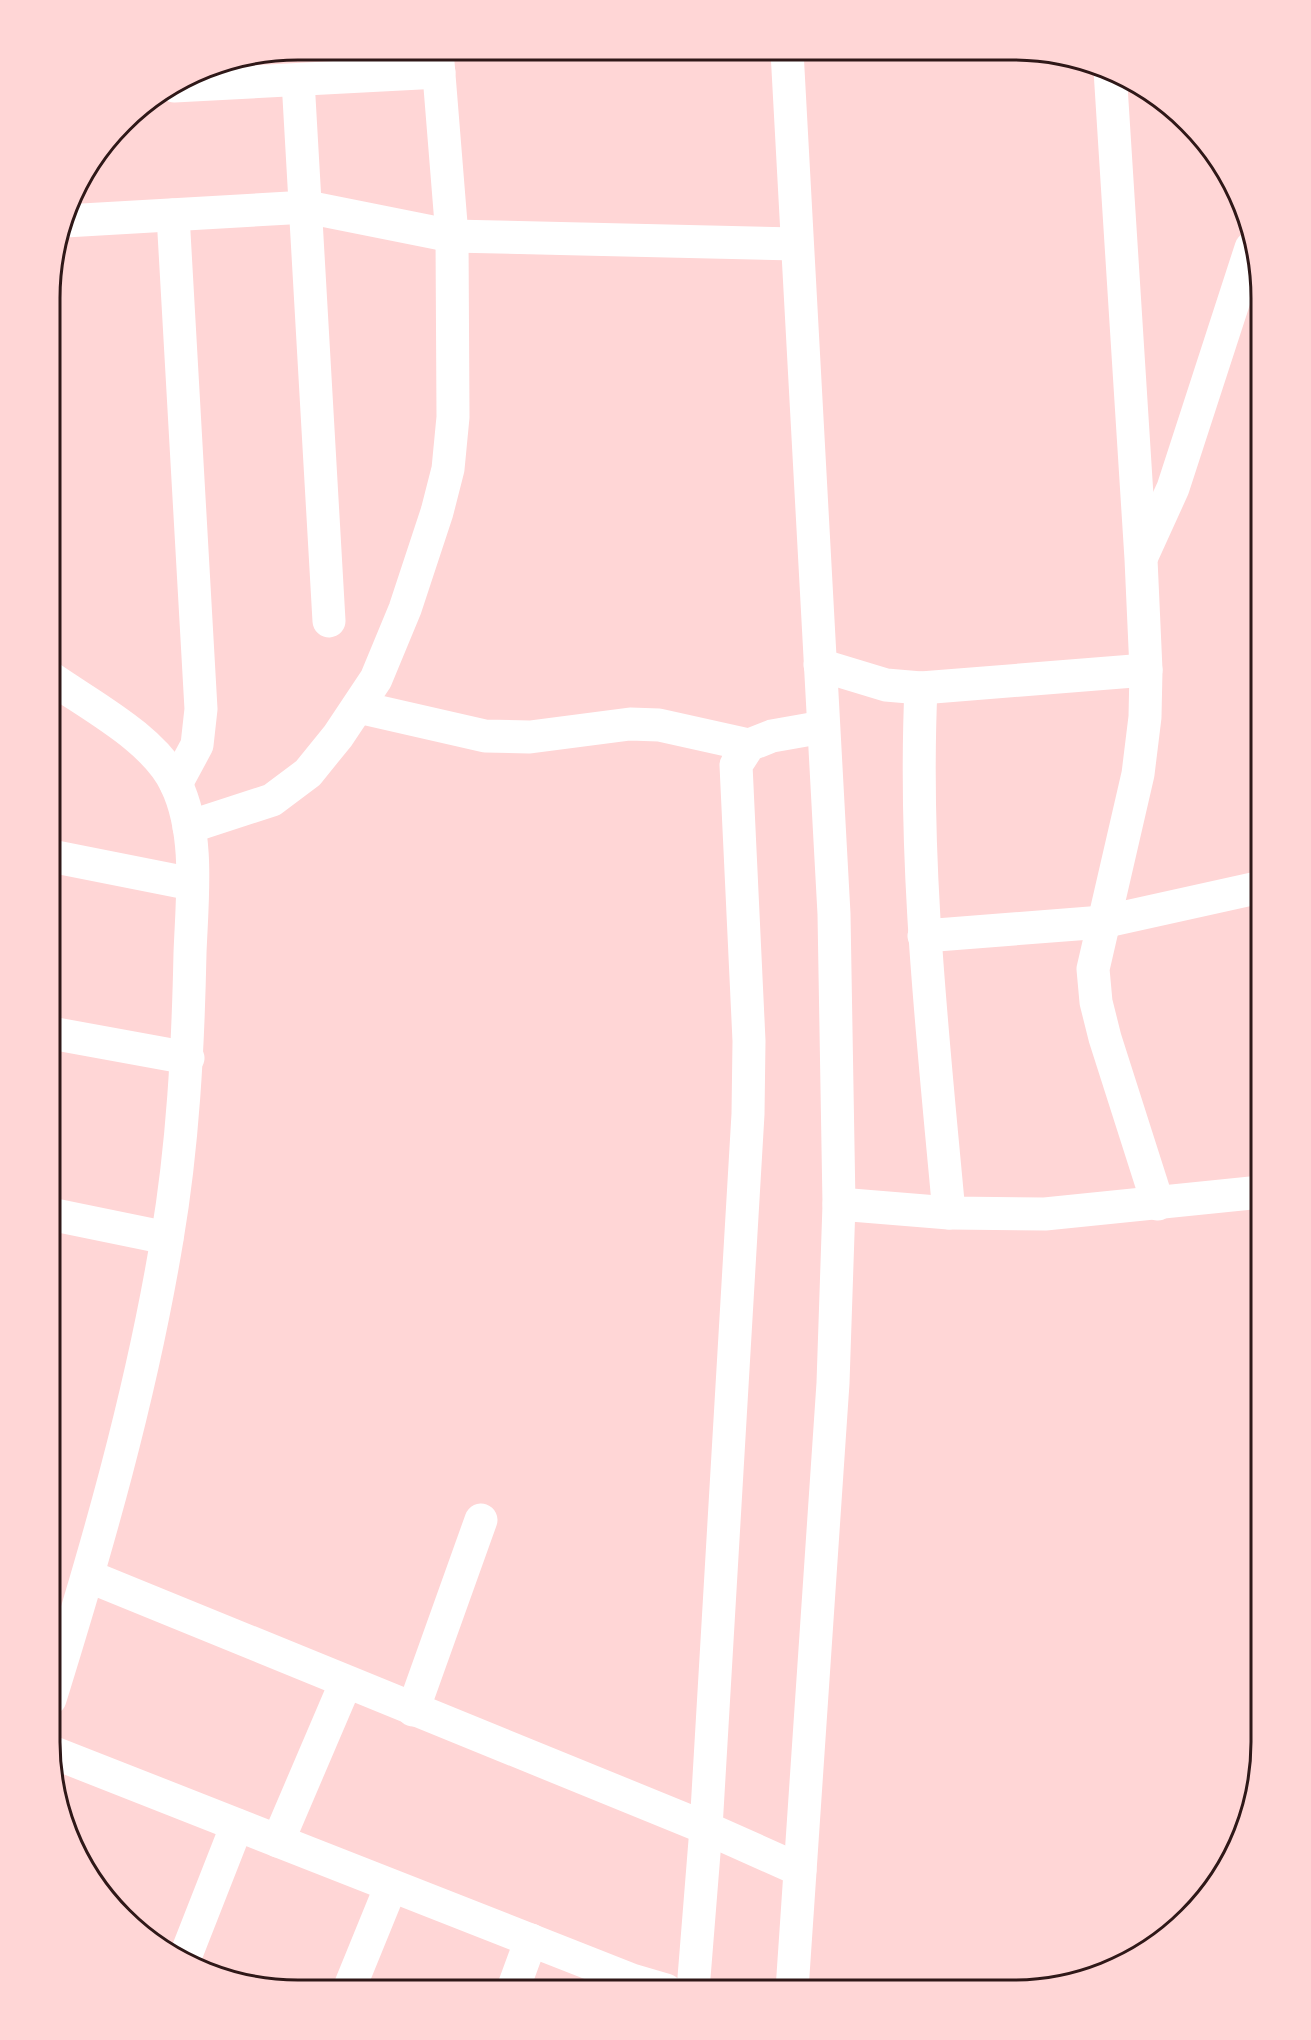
<svg xmlns="http://www.w3.org/2000/svg" width="1311" height="2040" viewBox="0 0 1311 2040" font-family="'Exo 2',sans-serif">
  <style>
    .lines { fill: none; stroke-linecap: round; stroke-linejoin: round }
    .minor { stroke: #fff; stroke-width: 33 }
    .rim { fill: none; stroke: #2f1818; stroke-width: 3 }
  </style>
  <rect width="100%" height="100%" fill="#ffd6d6"/>
  <g class="lines">
    <g class="minor">
      <polyline points="787,51 834,914 839,1204 833,1383 792,1990"/>
      <polyline points="1110,70 1141,559 1146,670 1145,717 1138,774 1093,969 1096,1002 1105,1038 1158,1204"/>
      <polyline points="298,80 329,621"/>
      <polyline points="174,86 439,72"/>
      <polyline points="173,215 201,709 197,745 176,784"/>
      <polyline points="65,221 307,207 452,236 796,244"/>
      <polyline points="1143,554 1173,488 1251,248"/>
      <polyline points="820,665 886,685 921,688 1146,670"/>
      <path d="M921,688c-8,175 12,350 28,525"/>
      <polyline points="358,707 485,736 530,737 630,724 659,725 749,745"/>
      <polyline points="189,827 272,800 308,773 338,736 376,679 405,609 437,512 448,469 453,417 452,236 437,50"/>
      <polyline points="51,856 192,884"/>
      <polyline points="924,936 1103,922 1261,887"/>
      <polyline points="51,1033 188,1058"/>
      <polyline points="839,1204 949,1213 1045,1214 1261,1192"/>
      <polyline points="50,1214 167,1238"/>
      <polyline points="88,1576 706,1828 800,1870"/>
      <path d="M50,1699c47,-151 91,-303 117,-460 16,-94 21,-190 23,-286 2,-54 10,-119 -14,-169 -21,-45 -85,-78 -125,-106"/>
      <polyline points="413,1710 481,1520"/>
      <polyline points="52,1752 632,1980 666,1990"/>
      <polyline points="278,1841 346,1682"/>
      <polyline points="184,1960 237,1825"/>
      <polyline points="349,1989 391,1886"/>
      <polyline points="513,1989 531,1940"/>
      <polyline points="693,1990 706,1828 748,1114 749,1041 736,765 749,745 772,736 823,727"/>
    </g>
  </g>
  <path d="M0 0H1311V2040H0ZM298 60H1013A238 238 0 0 1 1251 298V1742A238 238 0 0 1 1013 1980H298A238 238 0 0 1 60 1742V298A238 238 0 0 1 298 60Z" fill="#ffd6d6" fill-rule="evenodd"/>
  <path class="rim" d="M298 60H1013A238 238 0 0 1 1251 298V1742A238 238 0 0 1 1013 1980H298A238 238 0 0 1 60 1742V298A238 238 0 0 1 298 60Z"/>
</svg>
